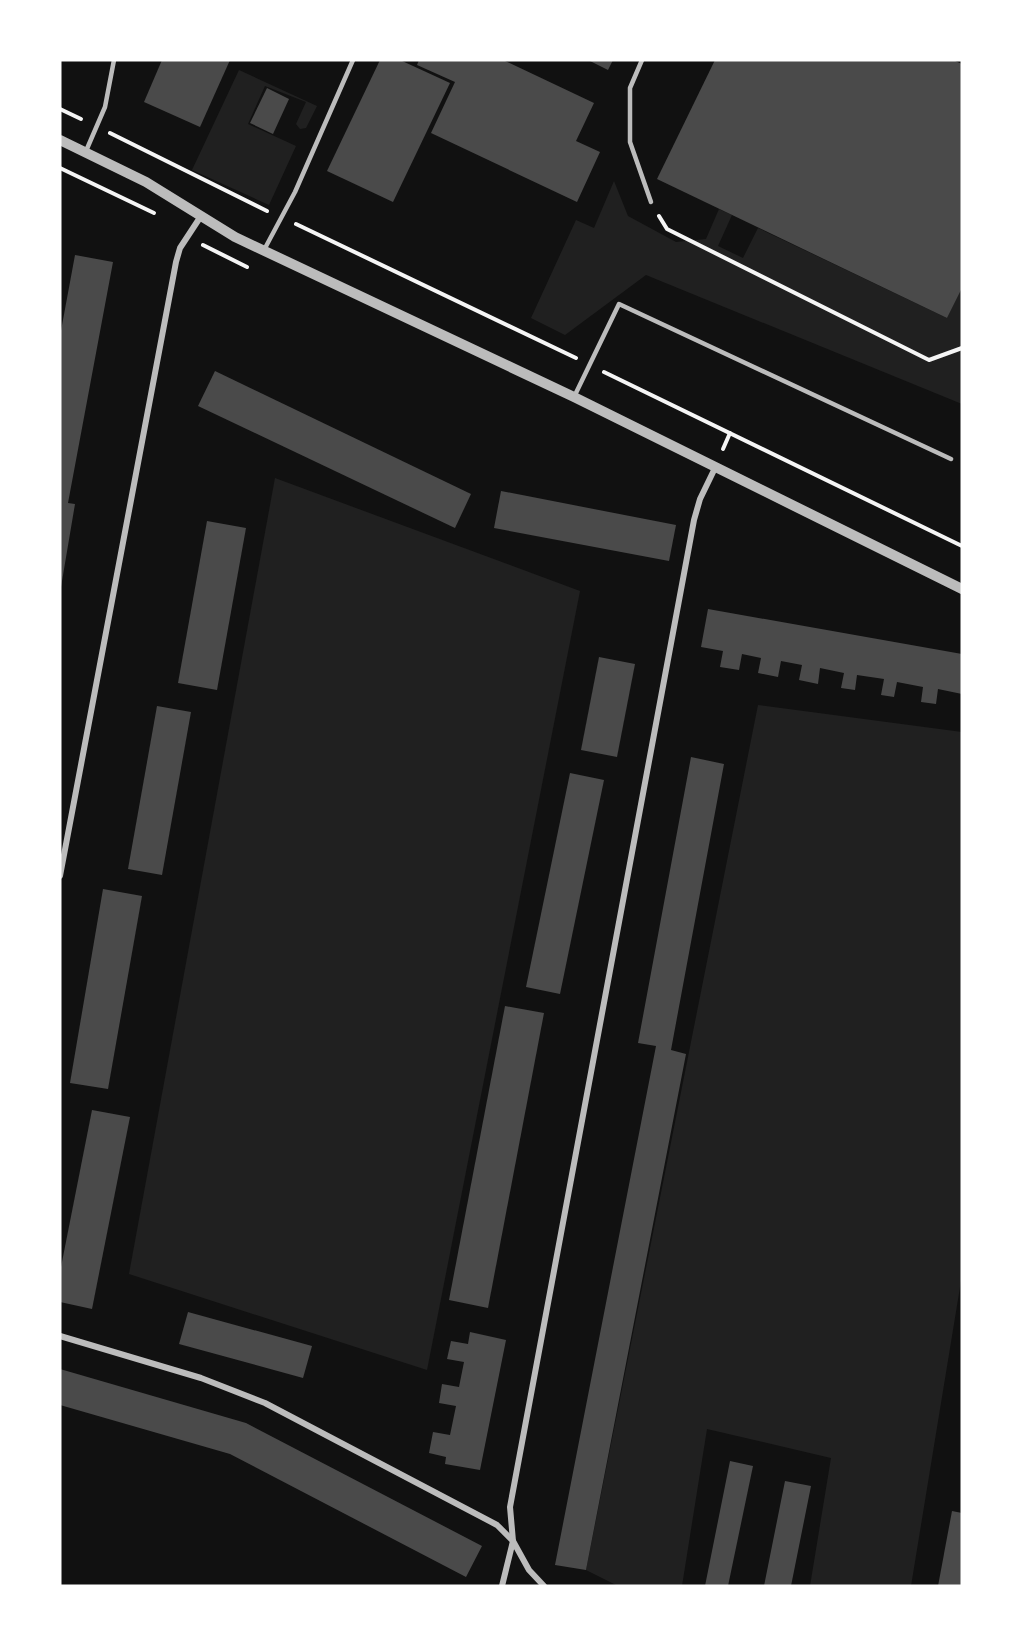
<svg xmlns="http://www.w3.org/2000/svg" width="1022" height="1646" viewBox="0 0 1022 1646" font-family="Roboto,sans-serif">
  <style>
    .green { fill: #202020 }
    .building { fill: #4a4a4a }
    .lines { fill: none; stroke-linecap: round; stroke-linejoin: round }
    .path { stroke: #f5f5f5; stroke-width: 4 }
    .service { stroke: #bcbcbc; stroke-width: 4.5 }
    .minor { stroke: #bcbcbc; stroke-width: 6 }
    .tertiary { stroke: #bcbcbc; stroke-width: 10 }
  </style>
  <rect width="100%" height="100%" fill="#111"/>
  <g class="green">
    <polygon points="239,70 317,106 306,128 300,129 296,124 306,102 265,86 248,124 296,146 269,205 192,170"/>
    <polygon points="614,181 628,216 676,242 706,239 719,209 732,215 718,246 743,258 758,228 947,318 962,288 962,404 646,275 565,335 531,318 576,220 594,228"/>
    <polygon points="275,478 580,591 427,1370 129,1274"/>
    <polygon points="758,705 962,732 962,1275 911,1586 810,1586 831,1458 707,1429 682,1586 618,1586 586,1570"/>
  </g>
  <g class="building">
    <polygon points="162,60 230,60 200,127 144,102"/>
    <polygon points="380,60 400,60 450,83 393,202 327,171"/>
    <polygon points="419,60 503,60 594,103 576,141 600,152 577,202 431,133 455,82 417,65"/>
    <polygon points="588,60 613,60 608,70"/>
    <polygon points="715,60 953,60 962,64 962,288 947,318 657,179"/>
    <polygon points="267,88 289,99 273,134 250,123"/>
    <polygon points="75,255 113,262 68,503 75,504 61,587 60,336"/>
    <polygon points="215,371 471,494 455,528 198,406"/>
    <polygon points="501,491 676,525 669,561 494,528"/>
    <polygon points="207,521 246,528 217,690 178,683"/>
    <polygon points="708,609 962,654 962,694 938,689 936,704 921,702 923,687 897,682 894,697 881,695 884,679 857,675 855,690 841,688 844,673 820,668 818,684 799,680 802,665 781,661 778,677 758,673 761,658 742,654 739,670 720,667 723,651 701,647"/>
    <polygon points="599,657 635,664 617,757 581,750"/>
    <polygon points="157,706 191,712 162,875 128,869"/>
    <polygon points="691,757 724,764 671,1050 686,1054 586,1570 555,1565 656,1046 638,1043"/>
    <polygon points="570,773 604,780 560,994 526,987"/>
    <polygon points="103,889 142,896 108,1089 70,1083"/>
    <polygon points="505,1006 544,1013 488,1308 449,1300"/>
    <polygon points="92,1110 130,1117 92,1309 60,1302 60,1272"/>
    <polygon points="188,1312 312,1346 303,1378 179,1344"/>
    <polygon points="470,1332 506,1340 480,1470 445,1464 446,1457 429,1453 433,1432 450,1435 456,1406 439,1403 442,1384 459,1387 464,1362 447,1359 451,1341 468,1344"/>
    <polygon points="60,1369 246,1423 482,1546 466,1577 230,1454 60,1405"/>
    <polygon points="730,1461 753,1466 728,1586 705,1586"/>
    <polygon points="785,1481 811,1486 791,1586 764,1586"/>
    <polygon points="952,1511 962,1513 962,1586 938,1586"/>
  </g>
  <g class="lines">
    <g class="path">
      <polyline points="60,109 81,119"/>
      <polyline points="110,133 267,211"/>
      <polyline points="60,168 154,213"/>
      <polyline points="659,216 667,229 929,360 962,348"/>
      <polyline points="296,224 576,358"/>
      <polyline points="203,245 247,267"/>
      <polyline points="604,372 962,546"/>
      <polyline points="723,449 730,433"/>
    </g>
    <g class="service">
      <polyline points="642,60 630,88 630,142 651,202"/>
      <polyline points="86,151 105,107 114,60"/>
      <polyline points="264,250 295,192 353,60"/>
      <polyline points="574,397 619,304 951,459"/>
    </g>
    <g class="minor">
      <polyline points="60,876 176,262 180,248 201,216"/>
      <polyline points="60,1336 201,1378 265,1403 497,1525 513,1541 529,1570 544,1586"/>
      <polyline points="502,1586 513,1541 510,1507 694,520 700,499 716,466"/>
    </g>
    <polyline class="tertiary" points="60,140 146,182 235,237 574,397 962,589"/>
  </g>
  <rect width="1022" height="1646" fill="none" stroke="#ffffff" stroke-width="123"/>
</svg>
